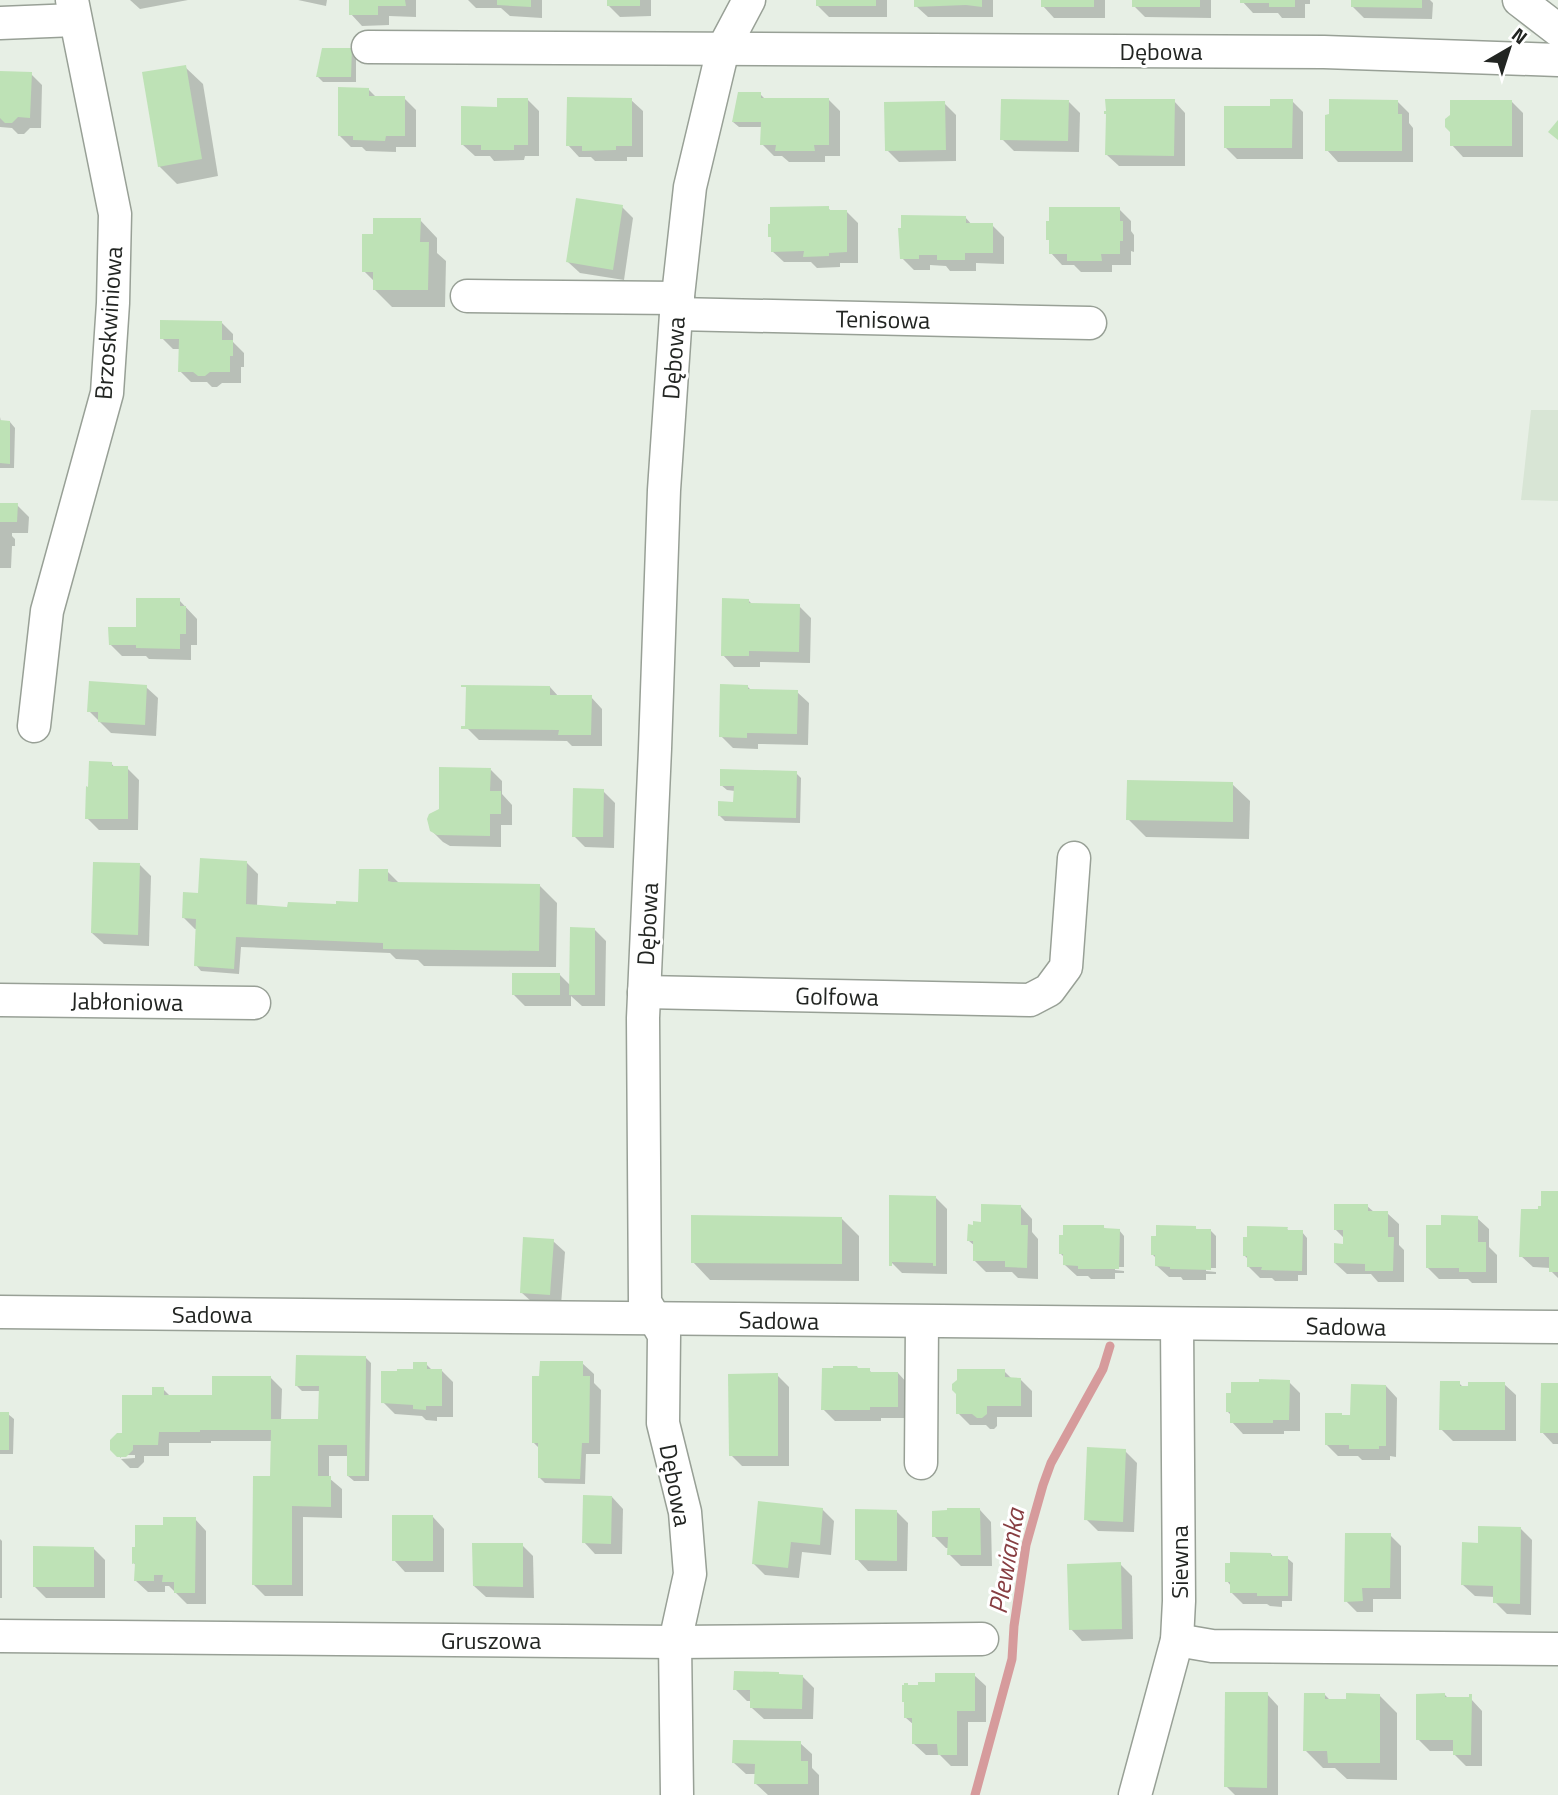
<svg xmlns="http://www.w3.org/2000/svg" width="1558" height="1795" viewBox="0 0 1558 1795" font-family="'Titillium Web',sans-serif">
  <style>
    .built { fill: #d8e5d5 }
    .shadow { fill: #0003 }
    .lines { fill: none; stroke-linecap: round; stroke-linejoin: round }
    .stream { stroke: #d69b9c; stroke-width: 9 }
    .building { fill: #bee2b6 }
    .minor-casing { stroke: #98a096; stroke-width: 35 }
    .minor { stroke: #fff; stroke-width: 32 }
    .labels { text-anchor: middle; dominant-baseline: central; stroke-width: 6; stroke-linejoin: round; paint-order: stroke }
    .street-label { font-size: 24px; fill: #222522; stroke: #fff }
    .water-label { font-size: 26px; font-style: italic; fill: #873e42; stroke: #fff }
  </style>
  <rect width="100%" height="100%" fill="#e7efe5"/>
  <polygon class="built" points="1531,410 1558,410 1558,501 1521,500"/>
  <g class="shadow">
    <polygon points="130,0 188,0 140,9"/>
    <polygon points="298,0 327,0 326,6"/>
    <polygon points="350,0 416,0 416,17 389,16 389,25 362,26 351,14"/>
    <polygon points="468,0 542,0 542,18 510,16 501,8 476,8"/>
    <polygon points="609,0 651,0 651,16 620,17 609,6"/>
    <polygon points="818,0 887,0 887,17 829,17 818,6"/>
    <polygon points="916,0 993,0 993,17 928,17 916,6"/>
    <polygon points="1043,0 1105,0 1105,18 1054,18 1043,6"/>
    <polygon points="1134,0 1211,0 1211,18 1145,17 1134,6"/>
    <polygon points="1241,0 1310,0 1310,4 1305,4 1305,18 1282,18 1278,13 1253,13"/>
    <polygon points="1352,0 1430,0 1433,3 1432,19 1364,18 1352,6"/>
    <polygon points="351,50 356,55 356,82 323,82 318,77"/>
    <polygon points="185,67 203,84 218,176 177,184 159,166"/>
    <polygon points="0,73 31,74 42,85 41,128 30,128 24,134 18,134 12,128 0,127"/>
    <polygon points="369,90 377,98 404,98 416,110 416,147 396,147 396,152 366,151 362,147 351,147 340,136"/>
    <polygon points="760,94 766,100 829,100 840,111 840,156 825,156 825,162 789,162 782,156 774,156 762,144 762,127 739,127 733,122"/>
    <polygon points="527,99 539,111 539,156 525,156 524,160 494,161 490,156 475,156 463,145 499,109"/>
    <polygon points="631,100 643,111 643,157 627,157 627,161 595,161 591,157 579,157 568,145"/>
    <polygon points="1174,101 1185,113 1185,166 1119,166 1107,155"/>
    <polygon points="1292,101 1303,112 1303,159 1237,159 1225,147 1271,108"/>
    <polygon points="1397,101 1409,113 1409,123 1413,128 1413,162 1338,162 1327,150 1331,116"/>
    <polygon points="1069,102 1080,113 1079,152 1014,151 1002,139"/>
    <polygon points="1512,102 1523,113 1523,157 1463,157 1452,145 1452,116"/>
    <polygon points="944,103 956,115 956,161 899,162 887,150"/>
    <polygon points="622,207 633,218 624,280 580,273 568,262"/>
    <polygon points="828,208 832,212 846,211 858,223 858,263 840,263 840,267 817,268 811,262 784,262 772,251 772,239 770,236"/>
    <polygon points="1119,209 1131,221 1131,231 1134,235 1134,252 1131,251 1131,265 1112,265 1112,272 1081,272 1074,265 1062,265 1051,253 1051,242 1048,239"/>
    <polygon points="965,217 972,225 992,225 1004,237 1004,264 976,263 976,271 950,271 946,266 930,265 930,270 914,270 902,258"/>
    <polygon points="420,220 437,238 437,253 446,261 445,307 392,307 374,289 375,282 364,271 375,236"/>
    <polygon points="221,322 233,334 233,342 244,353 244,367 241,367 241,383 222,383 217,387 212,387 207,382 191,382 180,371 180,349 173,349 162,338"/>
    <polygon points="0,417 1,422 10,422 15,428 14,468 0,468"/>
    <polygon points="0,505 17,505 29,517 28,533 12,533 12,536 15,539 15,546 12,546 11,568 0,568"/>
    <polygon points="179,600 197,619 197,645 191,645 191,660 149,659 146,656 122,656 110,644 138,628"/>
    <polygon points="749,601 753,605 799,606 811,618 810,663 760,662 760,667 734,667 723,655"/>
    <polygon points="747,686 752,691 797,692 809,703 808,745 758,744 758,749 733,748 721,736"/>
    <polygon points="146,687 158,698 156,736 111,733 89,711"/>
    <polygon points="550,687 559,697 591,697 602,709 602,746 572,746 567,741 479,740 467,728"/>
    <polygon points="111,763 115,768 127,768 139,780 138,830 99,830 87,818"/>
    <polygon points="491,770 502,781 502,794 512,805 512,825 501,825 501,847 450,846 443,842 431,830 440,810"/>
    <polygon points="796,773 801,778 800,823 725,821 720,816 735,803 735,791 727,790 721,785"/>
    <polygon points="1232,784 1250,801 1249,839 1146,837 1128,819"/>
    <polygon points="603,791 615,803 614,848 585,847 574,836"/>
    <polygon points="247,863 258,874 257,907 289,908 360,904 387,871 399,883 539,885 557,903 556,967 424,966 418,960 396,959 390,953 241,947 239,974 201,971 196,965 198,929 195,929 184,918 199,895"/>
    <polygon points="140,865 151,876 149,946 104,944 92,933"/>
    <polygon points="595,930 606,941 605,1006 582,1006 571,996 571,1006 525,1006 514,995 560,975 571,986"/>
    <polygon points="1558,1192 1558,1278 1551,1271 1551,1268 1533,1267 1521,1256 1540,1211"/>
    <polygon points="936,1198 947,1209 947,1274 902,1273 891,1262"/>
    <polygon points="1367,1206 1374,1212 1387,1213 1399,1224 1399,1245 1404,1250 1404,1282 1378,1282 1371,1274 1347,1274 1335,1263 1345,1245 1345,1239 1335,1229"/>
    <polygon points="1021,1207 1032,1219 1032,1232 1038,1239 1038,1279 1018,1278 1012,1272 986,1272 974,1260 975,1246 969,1241 983,1223"/>
    <polygon points="1477,1218 1489,1229 1489,1247 1497,1255 1497,1283 1472,1283 1468,1279 1439,1279 1427,1267 1443,1227"/>
    <polygon points="842,1219 859,1236 859,1281 710,1280 693,1262"/>
    <polygon points="1103,1227 1107,1230 1119,1230 1124,1236 1124,1267 1115,1267 1115,1270 1124,1271 1124,1273 1115,1273 1115,1279 1091,1279 1088,1276 1077,1276 1065,1265 1065,1258 1061,1254"/>
    <polygon points="1195,1228 1199,1231 1211,1231 1216,1236 1216,1268 1206,1268 1206,1271 1216,1272 1216,1274 1206,1274 1206,1280 1183,1280 1181,1277 1169,1277 1157,1266 1157,1259 1153,1255"/>
    <polygon points="1287,1229 1290,1232 1302,1232 1307,1238 1307,1275 1298,1275 1298,1281 1275,1281 1272,1278 1260,1278 1248,1266 1248,1259 1244,1255"/>
    <polygon points="553,1241 565,1252 561,1305 533,1303 521,1292"/>
    <polygon points="366,1358 371,1363 369,1481 354,1481 348,1476 349,1456 329,1456 329,1478 342,1489 342,1518 303,1517 303,1596 265,1596 254,1585 272,1477 272,1441 211,1441 211,1443 169,1443 169,1456 144,1456 144,1462 138,1468 130,1468 121,1459 135,1458 135,1455 121,1455 121,1458 112,1449 153,1397 163,1389 171,1397 214,1397 270,1377 282,1389 281,1420 320,1420 320,1391 302,1391 297,1386"/>
    <polygon points="582,1363 594,1374 594,1383 601,1390 600,1454 586,1454 585,1484 545,1483 540,1478 540,1449 533,1442 541,1378"/>
    <polygon points="426,1364 433,1371 442,1371 453,1382 453,1417 437,1417 437,1421 426,1420 422,1416 395,1414 383,1402 415,1371"/>
    <polygon points="869,1370 872,1373 898,1373 909,1385 909,1418 881,1418 881,1421 835,1421 823,1409"/>
    <polygon points="1004,1371 1012,1379 1020,1379 1032,1391 1032,1417 997,1417 997,1426 994,1429 990,1429 986,1425 970,1425 958,1413"/>
    <polygon points="777,1375 789,1387 789,1466 742,1466 731,1455"/>
    <polygon points="1289,1382 1300,1393 1300,1431 1284,1431 1284,1434 1243,1434 1232,1422 1232,1416 1227,1411"/>
    <polygon points="1459,1383 1464,1388 1504,1384 1516,1395 1516,1441 1453,1441 1441,1429"/>
    <polygon points="1558,1385 1558,1444 1553,1444 1542,1432"/>
    <polygon points="1386,1386 1397,1398 1396,1457 1390,1456 1390,1460 1362,1460 1358,1456 1338,1456 1326,1444 1343,1417 1352,1417"/>
    <polygon points="0,1414 8,1414 14,1419 13,1454 0,1454"/>
    <polygon points="1125,1451 1137,1463 1134,1532 1098,1531 1086,1519"/>
    <polygon points="612,1497 623,1509 622,1554 595,1554 584,1542"/>
    <polygon points="822,1509 834,1521 831,1555 802,1552 799,1578 765,1575 753,1563"/>
    <polygon points="980,1510 991,1522 992,1566 961,1566 949,1554 949,1548 946,1548 934,1536"/>
    <polygon points="896,1511 908,1523 907,1571 868,1571 857,1559"/>
    <polygon points="433,1517 444,1529 444,1572 405,1572 394,1560"/>
    <polygon points="195,1519 206,1531 206,1604 187,1604 169,1586 165,1586 165,1592 148,1592 136,1581 136,1566 134,1563 137,1549 165,1527"/>
    <polygon points="1521,1529 1532,1540 1531,1615 1507,1614 1495,1602 1495,1597 1475,1596 1463,1585 1480,1544"/>
    <polygon points="1390,1535 1401,1546 1401,1599 1373,1599 1373,1612 1357,1612 1346,1601"/>
    <polygon points="0,1539 2,1541 2,1598 0,1598"/>
    <polygon points="522,1545 533,1556 534,1598 486,1597 474,1586"/>
    <polygon points="94,1549 105,1560 105,1598 46,1598 34,1586"/>
    <polygon points="1271,1554 1274,1558 1287,1558 1293,1563 1292,1601 1282,1601 1282,1607 1270,1606 1267,1604 1243,1604 1231,1592 1231,1586 1227,1581"/>
    <polygon points="1120,1564 1132,1576 1133,1639 1082,1641 1071,1629"/>
    <polygon points="974,1675 986,1686 986,1722 968,1722 968,1766 951,1766 940,1755 926,1755 914,1744 914,1725 906,1718 907,1684 910,1687 937,1684"/>
    <polygon points="781,1676 802,1676 814,1688 813,1719 764,1719 752,1708 752,1701 747,1701 735,1689"/>
    <polygon points="1267,1694 1278,1706 1278,1795 1235,1795 1226,1786"/>
    <polygon points="1325,1695 1331,1701 1379,1695 1397,1713 1397,1780 1347,1779 1335,1768 1323,1768 1305,1750"/>
    <polygon points="1445,1695 1449,1699 1471,1699 1482,1711 1482,1766 1466,1766 1454,1754 1454,1751 1430,1751 1418,1739"/>
    <polygon points="800,1743 812,1754 812,1768 819,1775 819,1795 768,1795 756,1784 756,1774 746,1774 734,1763"/>
  </g>
  <g class="lines">
    <polyline class="stream" points="975,1795 1012,1659 1014,1626 1026,1545 1043,1485 1051,1463 1103,1369 1110,1346"/>
  </g>
  <g class="building">
    <polygon points="349,0 405,0 406,6 378,6 378,15 349,15"/>
    <polygon points="497,0 531,0 531,7 497,5"/>
    <rect x="607" y="0" width="33" height="6"/>
    <rect x="816" y="0" width="60" height="6"/>
    <polygon points="914,0 982,0 982,7 966,5 914,7"/>
    <rect x="1041" y="0" width="53" height="7"/>
    <rect x="1132" y="0" width="68" height="7"/>
    <polygon points="1240,0 1295,0 1295,7 1269,7 1269,3 1240,3"/>
    <polygon points="1351,0 1422,0 1422,8 1351,7"/>
    <polygon points="322,48 352,48 351,77 316,77"/>
    <polygon points="186,65 202,159 158,167 142,72"/>
    <polygon points="0,71 32,72 30,118 18,117 12,123 5,123 0,118"/>
    <polygon points="338,87 369,88 369,96 405,96 405,136 386,136 385,141 353,140 353,136 338,136"/>
    <polygon points="738,92 761,92 761,98 829,98 829,145 814,145 815,151 775,151 776,145 760,145 761,122 732,122"/>
    <polygon points="567,97 632,98 632,146 616,146 616,150 582,151 582,146 566,146"/>
    <polygon points="497,98 528,98 528,145 514,145 514,150 481,150 481,145 461,145 461,106 497,107"/>
    <polygon points="1001,99 1069,100 1068,141 1000,140"/>
    <polygon points="1105,99 1175,99 1174,156 1105,155 1106,114 1104,114 1104,111 1106,111"/>
    <polygon points="1270,99 1293,99 1292,148 1224,148 1224,106 1270,106"/>
    <polygon points="1329,99 1398,100 1398,114 1402,114 1402,151 1325,151 1325,115 1329,114"/>
    <polygon points="1450,100 1512,100 1512,146 1450,146 1450,132 1445,127 1445,119 1450,115"/>
    <polygon points="945,101 946,150 885,151 884,102"/>
    <polygon points="1558,120 1558,140 1548,132"/>
    <polygon points="576,198 623,205 613,270 566,262"/>
    <polygon points="829,206 829,210 847,210 847,252 829,253 829,256 803,257 804,251 771,252 771,237 768,237 768,224 770,224 770,207"/>
    <polygon points="1049,207 1120,207 1120,221 1123,221 1123,241 1120,241 1120,254 1101,254 1102,261 1067,261 1067,254 1049,254 1049,240 1046,240 1046,221 1049,221"/>
    <polygon points="901,215 966,216 966,223 993,223 993,253 965,253 965,260 937,260 937,255 919,255 919,259 900,259 898,228 901,228"/>
    <polygon points="373,218 421,218 420,242 429,242 428,290 373,290 373,272 362,272 362,234 373,234"/>
    <polygon points="160,320 222,321 222,340 233,340 233,356 230,356 230,372 210,372 205,376 198,376 193,372 178,372 179,339 160,339"/>
    <polygon points="0,420 10,421 10,464 0,463"/>
    <polygon points="0,503 18,503 17,522 0,522"/>
    <polygon points="136,598 180,598 180,606 186,606 186,634 180,634 180,649 136,648 136,645 109,645 108,627 136,627"/>
    <polygon points="722,598 749,599 749,603 800,604 799,652 749,651 749,656 721,656"/>
    <polygon points="89,681 147,685 145,725 98,722 98,712 87,712"/>
    <polygon points="720,684 748,685 748,689 798,690 797,734 747,733 747,738 719,737"/>
    <polygon points="461,685 550,686 550,695 592,695 591,735 558,735 559,730 461,729 461,726 465,726 466,687 461,687"/>
    <polygon points="89,761 112,762 112,766 128,766 128,819 85,819 86,786 88,787"/>
    <polygon points="439,767 491,768 490,791 501,791 501,814 490,814 490,836 437,835 430,831 427,819 429,814 439,809"/>
    <polygon points="720,769 797,771 796,818 718,816 718,801 733,802 734,786 720,786"/>
    <polygon points="1127,780 1233,782 1233,822 1126,820"/>
    <polygon points="573,788 604,789 603,837 572,837"/>
    <polygon points="200,858 247,861 246,904 287,907 288,902 336,904 336,901 358,902 359,869 388,869 388,881 392,882 540,884 539,951 383,949 383,943 236,937 234,969 194,966 196,919 182,918 183,892 198,893"/>
    <polygon points="93,862 140,863 138,935 91,933"/>
    <polygon points="570,927 595,928 595,995 569,995"/>
    <rect x="512" y="973" width="48" height="22"/>
    <polygon points="1541,1191 1558,1191 1558,1272 1549,1272 1549,1257 1519,1257 1521,1209 1538,1209 1538,1206 1541,1206"/>
    <polygon points="889,1195 936,1196 936,1266 933,1266 933,1263 892,1262 892,1266 889,1266"/>
    <polygon points="981,1204 1021,1205 1021,1225 1028,1225 1027,1268 1005,1267 1005,1261 973,1261 973,1241 967,1241 968,1224 973,1225 973,1221 981,1222"/>
    <polygon points="1334,1204 1368,1204 1368,1211 1388,1211 1388,1237 1394,1237 1393,1271 1365,1271 1365,1264 1334,1263 1334,1243 1343,1244 1343,1230 1334,1230"/>
    <polygon points="691,1215 842,1217 842,1264 691,1263"/>
    <polygon points="1441,1215 1478,1216 1478,1242 1486,1242 1486,1272 1459,1272 1459,1268 1426,1268 1426,1225 1441,1225"/>
    <polygon points="1063,1225 1104,1225 1104,1228 1120,1229 1119,1269 1078,1269 1078,1266 1063,1265 1063,1254 1059,1254 1059,1235 1063,1235"/>
    <polygon points="1156,1225 1196,1226 1196,1229 1211,1229 1211,1270 1170,1269 1170,1267 1155,1266 1155,1255 1151,1255 1151,1236 1156,1236"/>
    <polygon points="1247,1226 1288,1227 1287,1230 1303,1230 1302,1271 1261,1270 1262,1267 1247,1267 1247,1256 1243,1256 1243,1237 1247,1237"/>
    <polygon points="523,1237 554,1239 550,1295 520,1293"/>
    <polygon points="296,1355 366,1356 365,1476 347,1476 347,1445 318,1445 318,1476 331,1476 331,1507 292,1506 292,1585 252,1585 253,1476 270,1476 271,1430 200,1430 200,1432 159,1432 158,1445 133,1445 133,1450 126,1457 117,1457 110,1450 110,1440 117,1433 122,1433 122,1395 152,1395 152,1387 164,1387 164,1395 212,1395 212,1376 271,1376 271,1419 318,1419 319,1386 295,1386"/>
    <polygon points="540,1361 583,1361 583,1376 590,1376 589,1443 582,1443 580,1479 538,1478 538,1443 532,1443 532,1376 539,1376"/>
    <polygon points="413,1362 427,1362 427,1369 442,1369 442,1406 426,1406 426,1410 413,1409 413,1405 381,1403 381,1371 397,1371 397,1369 413,1369"/>
    <polygon points="833,1366 857,1366 858,1368 870,1368 870,1372 898,1372 898,1407 870,1407 870,1410 821,1410 822,1368 833,1368"/>
    <polygon points="957,1369 1005,1369 1005,1377 1021,1378 1021,1406 987,1406 987,1414 982,1418 977,1418 972,1414 956,1414 956,1394 952,1390 952,1384 957,1380"/>
    <polygon points="778,1373 778,1456 729,1456 728,1374"/>
    <polygon points="1259,1379 1290,1380 1289,1420 1273,1420 1273,1423 1230,1423 1230,1412 1226,1412 1226,1393 1231,1393 1231,1382 1259,1382"/>
    <polygon points="1440,1381 1460,1381 1460,1386 1468,1386 1468,1382 1505,1382 1505,1430 1439,1430"/>
    <polygon points="1541,1383 1558,1383 1558,1433 1540,1433"/>
    <polygon points="1351,1384 1386,1385 1386,1446 1379,1446 1379,1449 1349,1449 1349,1445 1325,1445 1325,1413 1342,1413 1342,1415 1350,1415"/>
    <rect x="0" y="1412" width="9" height="38"/>
    <polygon points="1087,1447 1126,1449 1123,1522 1084,1520"/>
    <polygon points="583,1495 612,1496 611,1544 582,1543"/>
    <polygon points="758,1501 823,1508 820,1545 791,1542 788,1568 752,1564"/>
    <polygon points="947,1508 980,1508 981,1555 947,1555 948,1537 932,1537 932,1511 947,1510"/>
    <polygon points="855,1509 897,1510 897,1561 855,1560"/>
    <rect x="392" y="1515" width="41" height="46"/>
    <polygon points="163,1517 196,1517 195,1593 174,1593 174,1582 162,1582 163,1575 154,1575 154,1581 134,1581 135,1563 132,1564 132,1547 135,1547 135,1525 163,1525"/>
    <polygon points="1478,1526 1521,1527 1520,1604 1493,1603 1493,1586 1461,1585 1462,1542 1478,1543"/>
    <polygon points="1345,1533 1391,1533 1390,1588 1362,1588 1363,1601 1344,1602"/>
    <polygon points="472,1543 523,1543 523,1587 473,1586"/>
    <polygon points="33,1546 94,1547 94,1587 33,1587"/>
    <polygon points="1230,1552 1271,1553 1271,1556 1288,1556 1288,1596 1257,1596 1257,1593 1230,1593 1230,1582 1225,1582 1225,1563 1230,1563"/>
    <polygon points="1121,1562 1122,1629 1069,1630 1067,1564"/>
    <polygon points="734,1671 779,1672 779,1674 803,1675 802,1709 750,1708 750,1690 733,1690"/>
    <polygon points="935,1673 975,1673 975,1711 957,1711 957,1755 938,1755 937,1744 912,1744 912,1718 904,1718 904,1702 902,1702 902,1685 904,1685 904,1683 908,1683 908,1685 918,1685 918,1682 935,1682"/>
    <polygon points="1225,1692 1268,1692 1267,1788 1224,1787"/>
    <polygon points="1304,1693 1325,1693 1325,1699 1346,1699 1346,1693 1380,1694 1380,1763 1328,1763 1327,1751 1303,1751"/>
    <polygon points="1445,1693 1445,1697 1469,1697 1469,1694 1472,1694 1471,1755 1453,1755 1453,1740 1416,1740 1416,1694"/>
    <polygon points="733,1740 801,1741 801,1761 808,1761 808,1784 754,1784 755,1764 732,1763"/>
  </g>
  <g class="lines">
    <defs>
      <g id="minor">
        <polyline points="1519,0 1558,30"/>
        <polyline points="0,23 75,20"/>
        <polyline points="368,47 1324,52 1558,60"/>
        <polyline points="467,296 678,298"/>
        <polyline points="676,314 1090,323"/>
        <polyline points="34,726 47,611 107,393 113,303 115,214 72,0"/>
        <polyline points="644,992 1030,1000 1049,990 1066,967 1074,858"/>
        <polyline points="0,1000 254,1003"/>
        <polyline points="0,1312 1558,1327"/>
        <polyline points="921,1463 922,1322"/>
        <polyline points="0,1636 675,1642 982,1639"/>
        <polyline points="1177,1640 1212,1646 1558,1649"/>
        <polyline points="677,1795 675,1642 690,1574 685,1512 663,1423 664,1335 645,1302 643,1018 655,749 664,490 676,314 690,187 723,49 749,0"/>
        <polyline points="1135,1795 1177,1640 1179,1601 1177,1324"/>
      </g>
    </defs>
    <use href="#minor" class="minor-casing"/>
    <use href="#minor" class="minor"/>
  </g>
  <g class="labels">
    <g class="street-label">
      <text x="1161" y="51">Dębowa</text>
      <text transform="translate(883 319) rotate(1)">Tenisowa</text>
      <text transform="translate(108 323) rotate(-86)">Brzoskwiniowa</text>
      <text transform="translate(673 358) rotate(-86)">Dębowa</text>
      <text transform="translate(647 924) rotate(-87)">Dębowa</text>
      <text transform="translate(837 996) rotate(1)">Golfowa</text>
      <text transform="translate(127 1001) rotate(1)">Jabłoniowa</text>
      <text x="212" y="1314">Sadowa</text>
      <text transform="translate(779 1320) rotate(1)">Sadowa</text>
      <text transform="translate(1346 1326) rotate(1)">Sadowa</text>
      <text transform="translate(676 1485) rotate(79)">Dębowa</text>
      <text transform="translate(1179 1562) rotate(-90)">Siewna</text>
      <text x="491" y="1640">Gruszowa</text>
    </g>
    <g class="water-label">
      <text transform="translate(1006 1561) rotate(-80)">Plewianka</text>
    </g>
  </g>
  <g transform="translate(1509 49) rotate(39)" stroke="#ffffff" stroke-width="5" paint-order="stroke">
  <path d="M0-5L12 26L0 18L-12 26Z" fill="#222522"/>
  <text y="-10" font-size="19" font-weight="bold" text-anchor="middle" fill="#222522">N</text>
  </g>
</svg>
